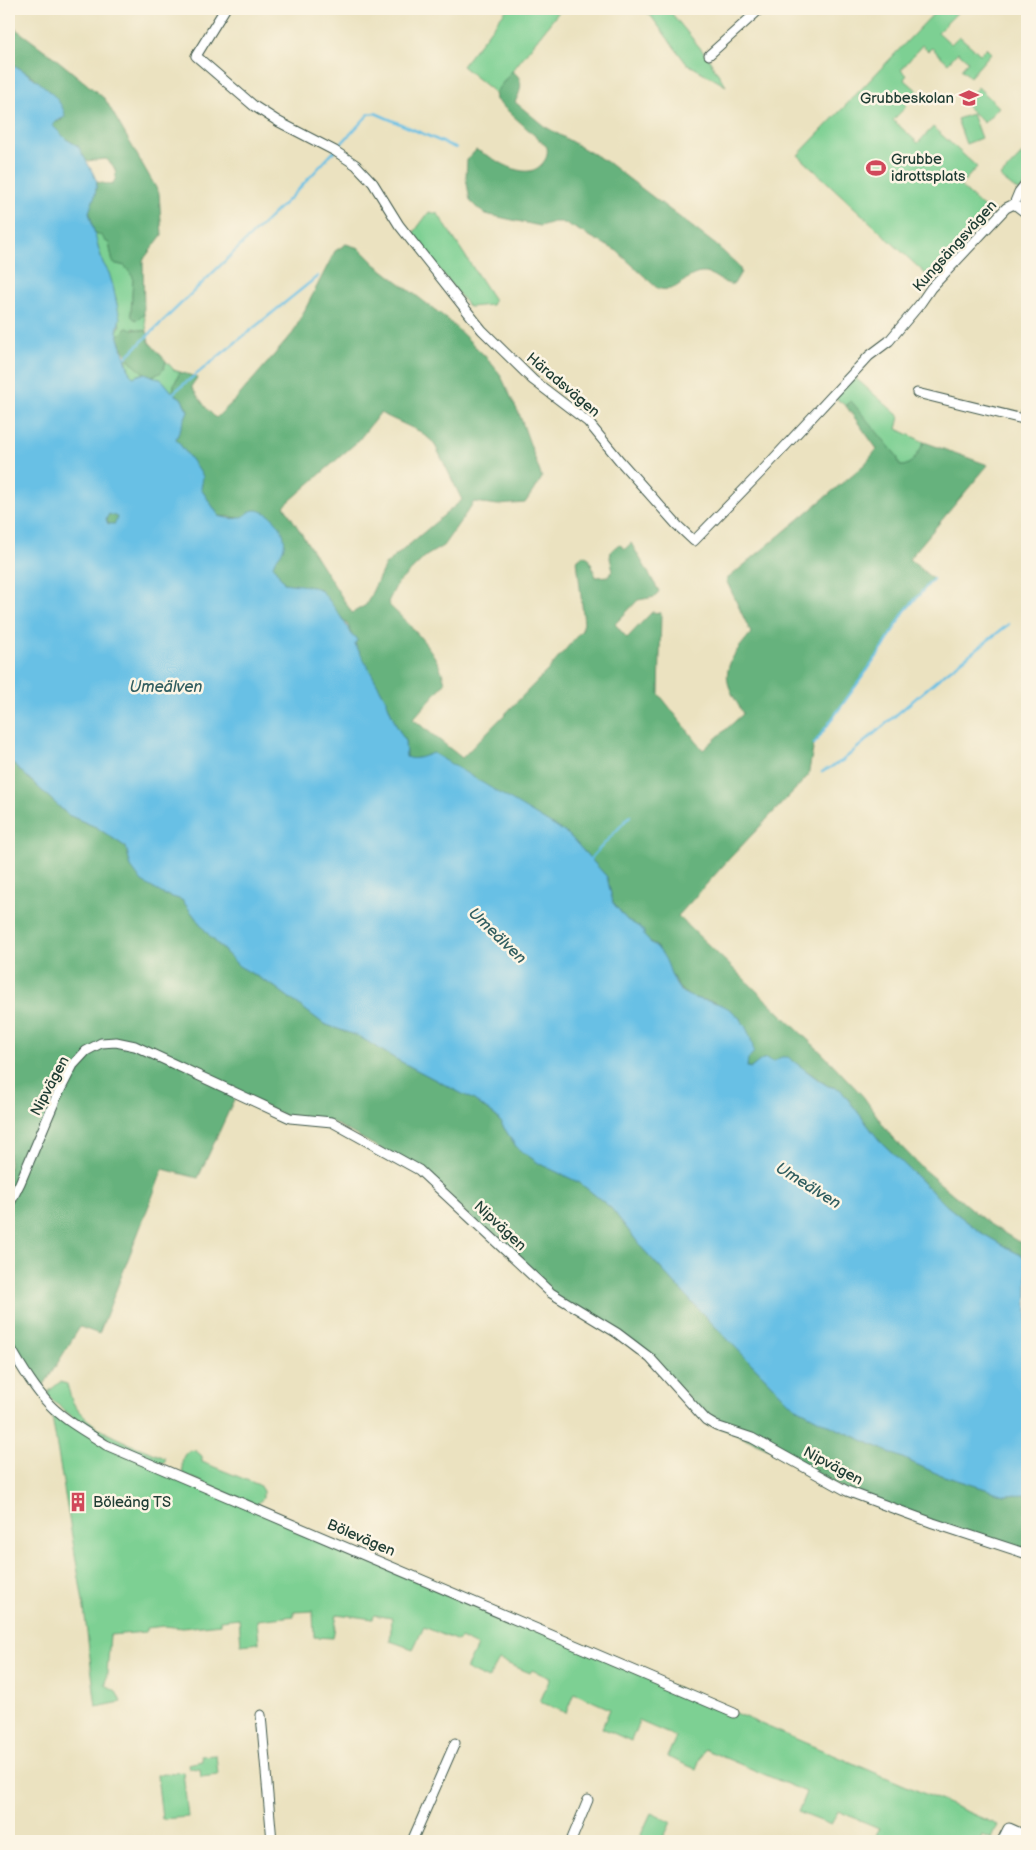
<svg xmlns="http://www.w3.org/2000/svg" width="1036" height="1850" viewBox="0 0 1036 1850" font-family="'Balsamiq Sans',sans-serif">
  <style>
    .green { fill: #7dd093; stroke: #4e8664 }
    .forest { fill: #66b27d; stroke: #427858; fill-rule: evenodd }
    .water { fill: #67c0e5; stroke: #437e8c; fill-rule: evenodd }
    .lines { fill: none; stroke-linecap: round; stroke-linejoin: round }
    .stream { stroke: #67c0e5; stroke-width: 2.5 }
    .minor-casing { stroke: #3e5649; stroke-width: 11 }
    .tertiary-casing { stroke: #3e5649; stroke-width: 13 }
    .minor { stroke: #fff; stroke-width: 9 }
    .tertiary { stroke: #fff; stroke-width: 11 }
    .labels { text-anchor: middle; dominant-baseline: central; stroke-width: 5; stroke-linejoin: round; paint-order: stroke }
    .poi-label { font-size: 15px; fill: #1f3d34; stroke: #fcf5e5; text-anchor: start }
    .street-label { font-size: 15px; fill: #1f3d34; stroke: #fcf5e5 }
    .water-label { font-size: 16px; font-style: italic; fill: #315e60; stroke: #fcf5e5 }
  </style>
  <rect width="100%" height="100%" fill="#fcf5e5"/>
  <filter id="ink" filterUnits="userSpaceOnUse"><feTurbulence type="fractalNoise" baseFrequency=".02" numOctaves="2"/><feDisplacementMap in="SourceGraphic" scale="10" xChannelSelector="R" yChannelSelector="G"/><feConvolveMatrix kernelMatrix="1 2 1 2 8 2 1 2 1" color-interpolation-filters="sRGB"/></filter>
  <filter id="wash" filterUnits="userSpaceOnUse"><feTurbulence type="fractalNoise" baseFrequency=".0096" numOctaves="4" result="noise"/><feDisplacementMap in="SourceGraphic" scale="20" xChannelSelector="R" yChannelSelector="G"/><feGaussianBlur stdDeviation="1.12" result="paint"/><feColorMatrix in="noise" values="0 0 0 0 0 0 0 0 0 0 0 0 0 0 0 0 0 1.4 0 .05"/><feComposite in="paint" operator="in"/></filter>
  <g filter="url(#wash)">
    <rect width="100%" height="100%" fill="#ebe2c0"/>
    <g class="green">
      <polygon points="507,9 561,9 495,93 462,66"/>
      <polygon points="643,9 668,9 706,55 726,86 686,63 651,16"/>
      <polygon points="938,9 961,9 938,32 951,44 959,36 980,54 986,48 991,53 970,77 961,69 968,61 958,52 948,63 932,48 928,51 922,45 901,70 907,75 904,79 920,93 917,97 909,98 904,103 907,106 893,120 918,143 933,127 977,167 960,186 991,214 932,280 798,155"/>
      <polygon points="978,87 999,107 984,123 963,103"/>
      <polygon points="972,114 981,138 966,144 957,119"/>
      <polygon points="1027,149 1027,182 1019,192 1000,177"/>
      <polygon points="429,212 438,214 494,300 492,305 469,307 412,235"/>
      <polygon points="94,232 102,236 109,243 113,263 125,266 133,277 131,314 140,318 144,314 147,331 133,328 118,336 117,331 120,326 116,298 109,273 103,263"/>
      <polygon points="126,357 145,373 133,377 130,374"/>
      <polygon points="166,361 174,370 180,372 174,385 173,393 162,380 151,376 158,374 164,369"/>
      <path d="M852,375l48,42 -3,12 27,13c-5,10 -12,25 -24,24l-3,-10 -50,-53 -1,3 -11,-8z"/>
      <path d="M60,1382l7,2c2,7 4,16 8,22 20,28 59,39 90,52v4l-3,1 -8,-1c-42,-19 -71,-33 -106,-66l1,-5z"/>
      <polygon points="50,1405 106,1445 998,1825 992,1839 982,1835 980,1841 910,1841 904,1839 903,1841 874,1841 879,1828 838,1811 831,1825 798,1812 806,1792 704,1749 696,1769 667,1757 676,1737 639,1721 631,1741 602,1728 610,1709 574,1693 566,1713 540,1702 550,1678 532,1670 530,1673 499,1660 488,1679 466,1669 477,1646 460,1638 458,1641 424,1627 413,1649 390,1641 392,1618 374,1615 373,1619 337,1614 333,1638 314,1637 313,1611 294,1612 294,1616 257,1620 259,1643 241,1645 239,1618 220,1620 220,1624 183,1628 165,1626 146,1628 146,1632 110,1635 106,1685 116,1691 121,1702 96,1707 84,1608"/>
      <path d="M190,1450l6,1 6,5v6l57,23 4,6v7l-7,8 -73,-32c-1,-10 -3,-18 7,-24z"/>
      <polygon points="216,1755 218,1775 201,1777 200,1769 189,1768 188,1764 202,1761 201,1756"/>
      <polygon points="183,1772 188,1817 162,1819 157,1775"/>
      <polygon points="651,1813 671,1822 662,1841 638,1841"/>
    </g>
    <g class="forest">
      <path d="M9,24l46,34 50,41 54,94 3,42 -19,25 1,54 -4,4 -4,2 -4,-3 -1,-3 2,-37 -8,-11 -12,-3 -4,-20 -4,-2 -3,-5 -8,-4 -5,-23 6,-14 2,-13 15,3c7,-10 4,-18 -6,-26l-20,2 -8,-15 -12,-7 -13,-13 2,-4 7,-2 -28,-43 -25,-15z"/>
      <path d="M512,71c13,8 9,20 3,31l29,24 63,36 109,83 23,21 2,6 -7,12c-12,2 -20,-13 -33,-11 -18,2 -23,22 -44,15l-40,-37 -48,-26 -8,-3h-8l-13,4 -55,-12 -8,-6 -7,-7 -4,-24 1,-17 9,-10c18,7 48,33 65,15 6,-6 7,-11 6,-18l-51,-47 -1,-7z"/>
      <path d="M346,244l13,4 17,17 71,54 40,39 13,16 20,42 22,62 -17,25 -27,2 -24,-3 -31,44 -17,10 -29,28 -9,18 2,4c22,21 49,47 55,77l-32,36 49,39 87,-89 33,-39 2,-7 -7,-63 6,-5 6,3 7,19 13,-1 4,-6 -3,-12 1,-7 8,-7 6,5 6,-6 28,48 -4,6 -17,3 -23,24 12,14 25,-26 9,1 -2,81 44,56 40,-36c-4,-9 -11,-18 -14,-28 -7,-21 10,-38 22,-53l-25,-53 139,-116 12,-15 -31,-43 4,-5 3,2 44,53 3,10c12,1 19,-14 24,-24l64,23 -79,94 24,20 -29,33 -21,36 -69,96 -6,32 -79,83 -51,57 147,140 38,40 28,40 33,34 64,53 29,18 10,4v13l-18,-9 -29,-17 -33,-26 -68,-66 -35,-46 -10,-7 -6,-1 -21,-15 -30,-10 -4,1 -7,-4 -5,2 -10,8 -4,-1 -1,-4 6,-19 -11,-25 -26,-17 -25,-5 -11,-9 -23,-42 -13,-10 1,-4 -3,-4 -14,-8 -14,-17 -6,-26 -38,-42 -40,-24 -109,-53 -10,1 -4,-2 -1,-16 -9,-16 -11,-27 -30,-54 2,-4 -4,-3 -5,-12 -11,-12 -17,-24 -36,-6 -12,-18 4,-8 7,-8 -10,-31c-17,-9 -16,-10 -32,0l-22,-2 -18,-27 2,-13 -27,-37 12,-29 -7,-12 -8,-5 1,-8 6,-13 16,5 1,1 -5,7v3l15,21 9,9 20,-19 57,-66 42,-82zM380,413l41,19 13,11 28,57 -77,65 -19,40 -14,8 -68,-107 74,-65z"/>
      <path d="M126,328l21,3 2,11 17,19c-2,10 -5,13 -15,15 -20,-9 -25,-20 -33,-40z"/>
      <circle cx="112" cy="519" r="5.5"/>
      <polygon points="9,760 68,815 96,827 126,847 131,867 163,894 182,900 208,934 239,966 275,987 324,1024 360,1037 394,1058 474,1100 497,1117 517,1148 540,1164 580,1183 611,1208 643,1249 701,1312 793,1406 829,1425 938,1474 1005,1495 1027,1494 1027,1554 847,1491 784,1455 716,1426 650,1358 551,1293 419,1170 332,1122 290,1118 237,1093 198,1178 163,1169 99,1334 80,1327 39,1393 9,1345"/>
    </g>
    <path class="water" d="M9,62c16,9 56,35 56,55l-10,5 -2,4 13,13 12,7 15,27 4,9 -2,13 -6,17 10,38 4,13 6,10 4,13 7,32 -3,13 13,43 3,3 12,-4 17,7 11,13 8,5 7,13 -12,28 27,37 -2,13 18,27c6,2 17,4 23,1 5,-2 8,-7 13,-7 16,0 35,23 28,39 -2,6 -8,10 -10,16l11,18c11,2 26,2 35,6 5,2 32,42 34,48h3l1,3 -2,4 30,54 11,27 9,16 1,16c9,4 18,-1 27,-4l136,82 38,42 6,26 14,17 14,8 3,4v4c6,7 14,11 19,19 7,11 8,25 17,35 10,9 20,9 32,12 25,5 38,26 42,50l-6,7 -1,8 4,1 10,-8 5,-2 7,4 8,-5h7l32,24 8,5 12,3 39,51 68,66 33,26 29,17 18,9v236l-22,1 -67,-21 -109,-49 -36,-19 -92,-94 -58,-63 -32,-41 -31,-25 -40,-19 -23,-16 -20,-31 -23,-17 -80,-42 -34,-21 -36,-13 -49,-37 -36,-21 -31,-32 -26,-34 -19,-6 -21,-12 -11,-15 -5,-20 -30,-20 -28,-12 -59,-55zM109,514l8,3 -2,7h-7l-2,-5z"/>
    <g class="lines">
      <g class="stream">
        <polyline points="126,357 295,193 369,114 375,113 456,148"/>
        <polyline points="173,393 318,276"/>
        <polyline points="814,744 883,648 904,612 933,579"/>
        <polyline points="822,772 842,761 943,675 1009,624"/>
        <polyline points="590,859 630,816"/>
      </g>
    </g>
  </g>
  <g filter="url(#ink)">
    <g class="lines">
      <defs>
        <g id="minor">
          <polyline points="225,9 196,56 254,106 279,122 335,151 356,165 373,183 399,225 482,330 533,380 588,422 620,461 677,525 694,541 763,470 869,356 889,341 920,304 931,288 1006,208 1014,204 1019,192 1027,182"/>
          <polyline points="709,55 760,9"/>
          <polyline points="1014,204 1027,214"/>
          <polyline points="917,393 1027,420"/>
          <polyline points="1024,419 1027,408"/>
          <polyline points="9,1205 20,1183 56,1098 73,1065 86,1051 101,1043 116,1042 135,1046 290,1118 332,1122 419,1170 551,1293 617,1333 650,1358 706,1420 716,1426 752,1438 847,1491 933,1523 1027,1554"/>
          <path d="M9,1345c11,20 24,42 40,59 16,17 38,28 57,41l628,268"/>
          <polyline points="261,1715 272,1841"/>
          <polyline points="412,1841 455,1743"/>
          <polyline points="571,1841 588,1800"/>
        </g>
        <polyline id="tertiary" points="1003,1841 1009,1829 1027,1837"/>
      </defs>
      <use href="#minor" class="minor-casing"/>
      <use href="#tertiary" class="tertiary-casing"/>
      <use href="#minor" class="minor"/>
      <use href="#tertiary" class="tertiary"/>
    </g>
  </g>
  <defs>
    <symbol id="school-bare" viewBox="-9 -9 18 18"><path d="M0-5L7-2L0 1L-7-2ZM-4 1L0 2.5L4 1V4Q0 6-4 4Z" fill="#d1495b" stroke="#fcf5e5" stroke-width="2.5" paint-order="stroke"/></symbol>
    <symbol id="stadium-bare" viewBox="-9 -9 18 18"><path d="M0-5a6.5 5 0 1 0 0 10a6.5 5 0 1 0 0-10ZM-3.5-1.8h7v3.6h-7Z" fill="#d1495b" stroke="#fcf5e5" stroke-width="2.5" paint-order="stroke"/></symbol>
    <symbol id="building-bare" viewBox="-9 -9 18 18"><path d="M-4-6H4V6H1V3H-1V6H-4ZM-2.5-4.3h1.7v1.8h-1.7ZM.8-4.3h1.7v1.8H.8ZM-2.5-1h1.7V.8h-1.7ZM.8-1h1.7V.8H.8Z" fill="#d1495b" stroke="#fcf5e5" stroke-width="2.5" paint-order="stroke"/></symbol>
  </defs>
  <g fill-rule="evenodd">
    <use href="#school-bare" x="955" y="84" width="28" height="28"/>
    <use href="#stadium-bare" x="862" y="154" width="28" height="28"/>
    <use href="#building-bare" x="64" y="1488" width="28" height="28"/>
  </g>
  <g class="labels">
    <g class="poi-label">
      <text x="954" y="98" text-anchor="end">Grubbeskolan</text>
      <text x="891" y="159">Grubbe<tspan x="891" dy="17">idrottsplats</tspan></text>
      <text x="93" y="1502">Böleäng TS</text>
    </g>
    <g class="street-label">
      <text transform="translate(955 246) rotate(-48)">Kungsängsvägen</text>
      <text transform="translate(563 385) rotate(40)">Häradsvägen</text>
      <text transform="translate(50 1086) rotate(-62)">Nipvägen</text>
      <text transform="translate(500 1226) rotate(43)">Nipvägen</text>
      <text transform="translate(833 1466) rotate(28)">Nipvägen</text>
      <text transform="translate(361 1538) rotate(23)">Bölevägen</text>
    </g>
    <g class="water-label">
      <text x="166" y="687">Umeälven</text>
      <text transform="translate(497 936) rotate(44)">Umeälven</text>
      <text transform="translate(808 1186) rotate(32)">Umeälven</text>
    </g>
  </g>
  <rect width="1036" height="1850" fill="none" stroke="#fcf5e5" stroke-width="30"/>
</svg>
